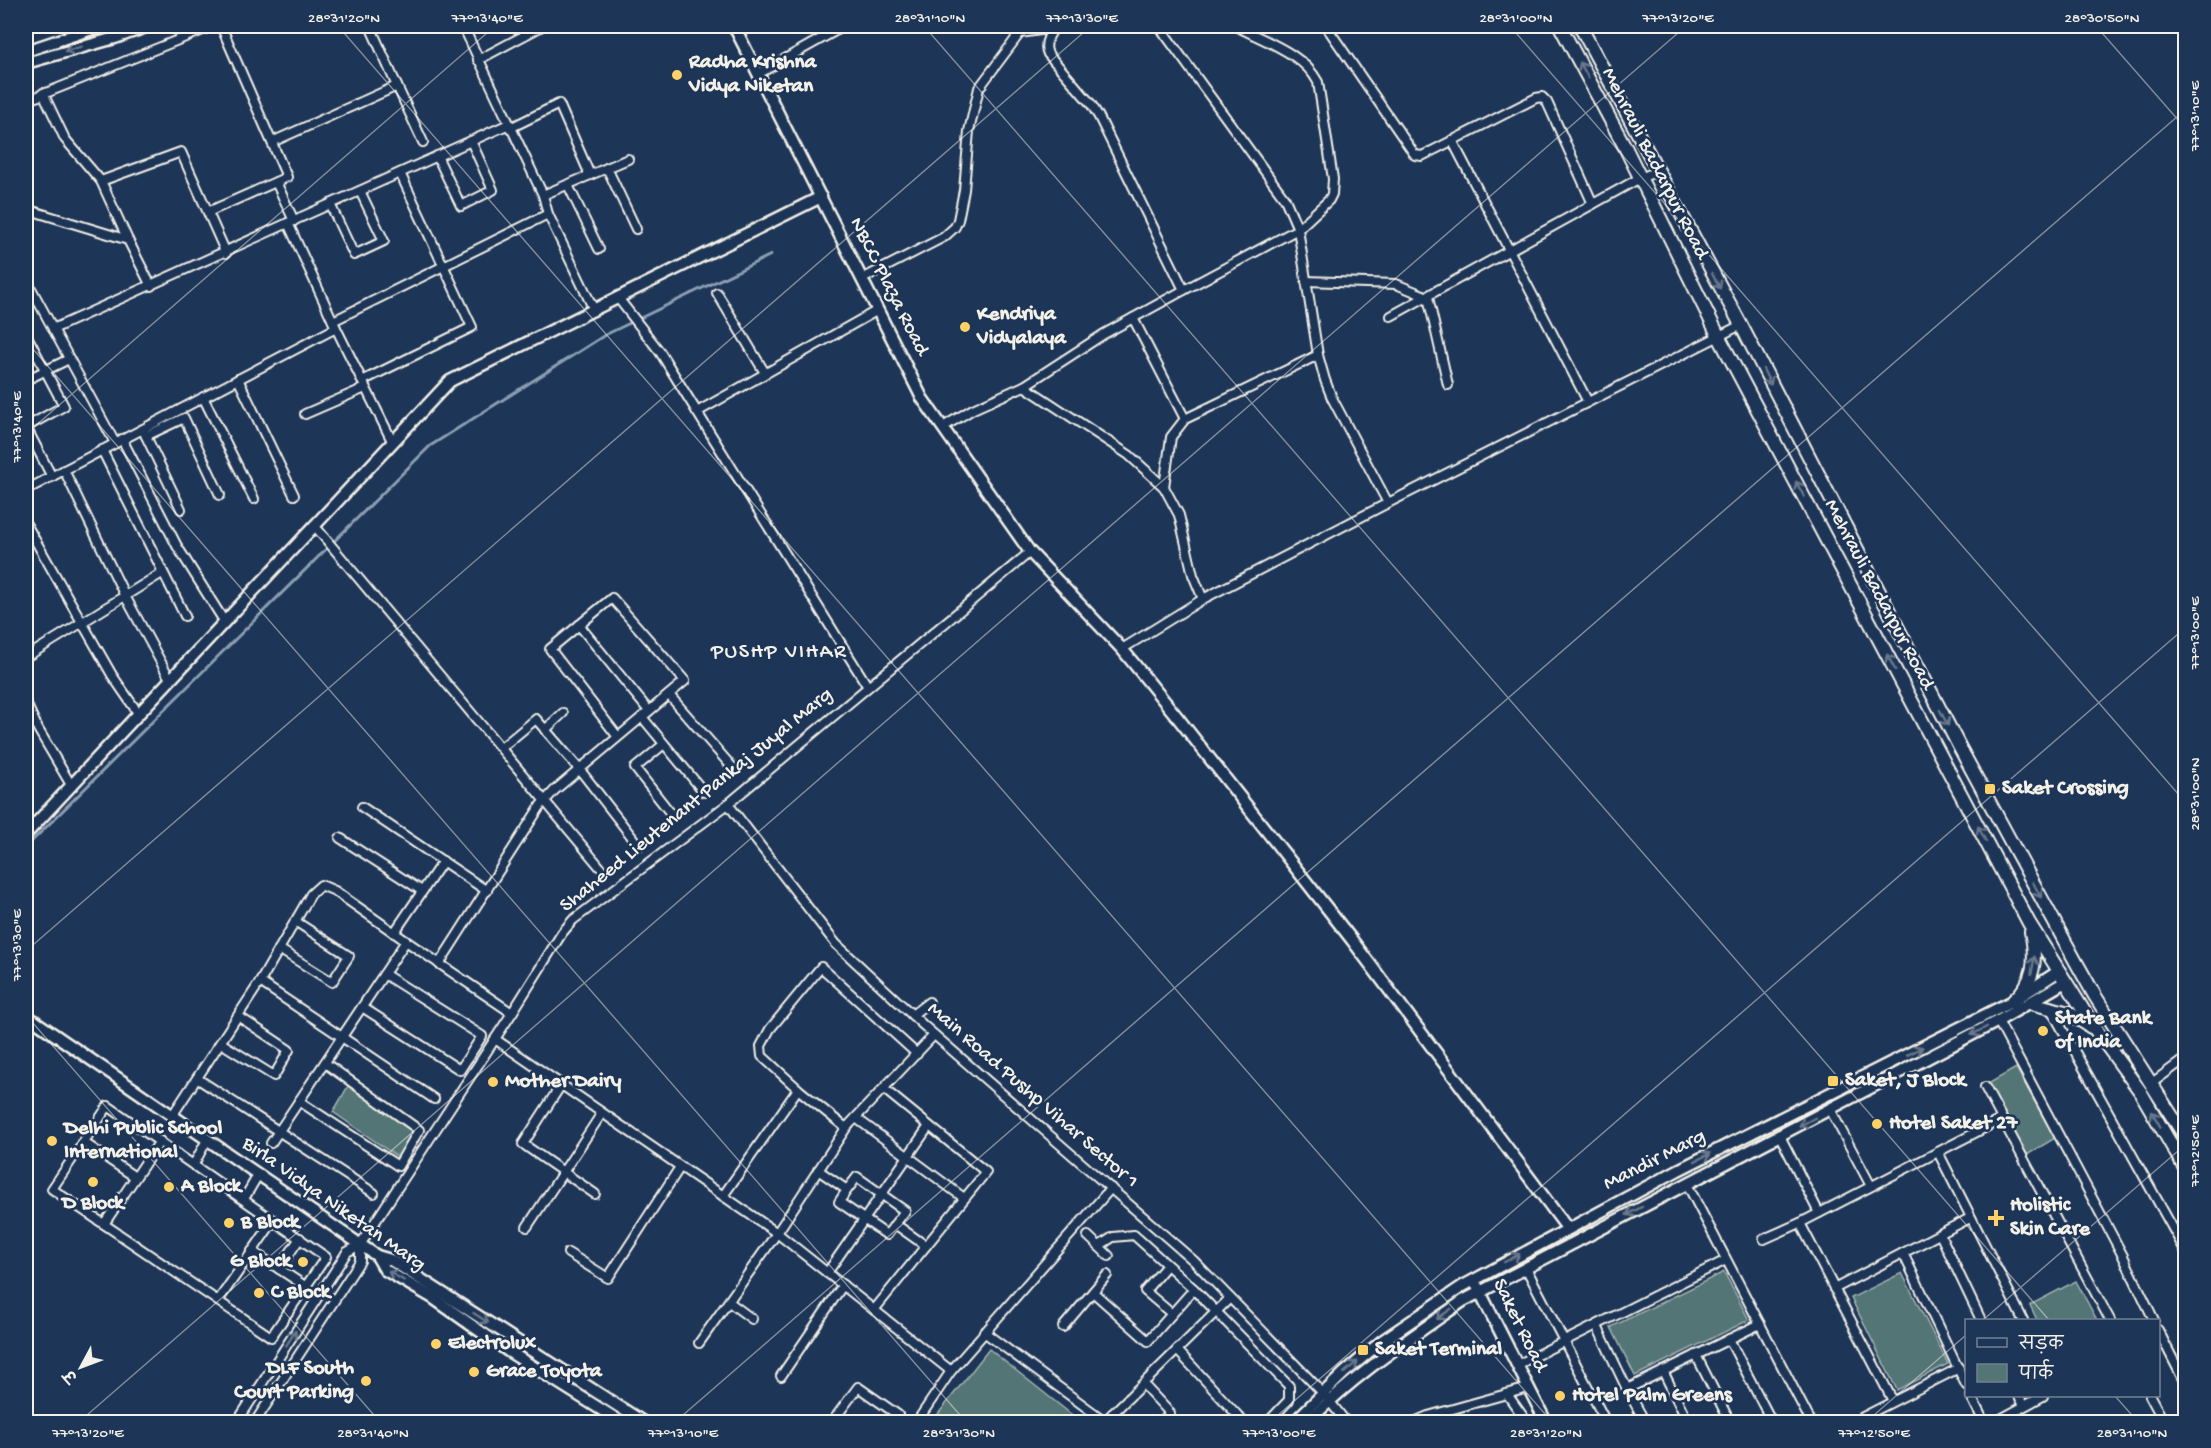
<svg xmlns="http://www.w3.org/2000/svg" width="2211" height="1448" viewBox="0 0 2211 1448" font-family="'Gochi Hand','Playpen Sans Deva',sans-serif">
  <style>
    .green { fill: #537576; stroke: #a4b3af; stroke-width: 1.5 }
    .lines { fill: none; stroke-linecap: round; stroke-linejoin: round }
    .stream { stroke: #8c9fb2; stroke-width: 3 }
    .street-casing { stroke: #f4f1e8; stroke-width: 12 }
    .secondary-casing { stroke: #f4f1e8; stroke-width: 15 }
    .primary-casing { stroke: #f4f1e8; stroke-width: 16 }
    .street { stroke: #1d3557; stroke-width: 8 }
    .secondary { stroke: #1d3557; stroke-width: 10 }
    .primary { stroke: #1d3557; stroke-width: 12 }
    .oneway { stroke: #68778a }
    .ticks { fill: none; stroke: #f4f1e8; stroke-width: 1.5; stroke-opacity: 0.45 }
    .poi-dot { fill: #ffd166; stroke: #1d3557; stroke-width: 2 }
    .labels { text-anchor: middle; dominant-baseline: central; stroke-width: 5; stroke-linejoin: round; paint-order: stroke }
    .poi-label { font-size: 21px; font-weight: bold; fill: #f4f1e8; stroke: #1d3557; text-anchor: start }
    .street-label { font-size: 21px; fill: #f4f1e8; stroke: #1d3557 }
    .neighbourhood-label { font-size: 22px; letter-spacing: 1.5px; fill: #f4f1e8; stroke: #1d3557 }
    .neatline { fill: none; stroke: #f4f1e8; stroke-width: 2 }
    .ticks-label { font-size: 15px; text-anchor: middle; fill: #f4f1e8 }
  </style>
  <rect width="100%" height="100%" fill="#1d3557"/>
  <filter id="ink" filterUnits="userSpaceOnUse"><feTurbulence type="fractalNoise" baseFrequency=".0167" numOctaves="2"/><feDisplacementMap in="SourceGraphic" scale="12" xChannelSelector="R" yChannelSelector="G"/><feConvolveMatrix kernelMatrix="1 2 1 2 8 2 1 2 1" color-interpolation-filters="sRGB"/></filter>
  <g filter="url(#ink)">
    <g class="green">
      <polygon points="2016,1068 2055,1138 2027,1155 1988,1084"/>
      <polygon points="351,1081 418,1125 399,1158 333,1112"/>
      <polygon points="1724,1272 1749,1320 1635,1376 1611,1327"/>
      <polygon points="1902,1273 1948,1364 1897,1390 1851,1298"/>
      <polygon points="2076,1281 2097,1320 2037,1320 2030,1305"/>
      <polygon points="989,1349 1081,1422 940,1422 935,1418"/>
    </g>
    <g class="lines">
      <polyline class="stream" points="26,847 430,446 605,335 771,255"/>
      <defs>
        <g id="street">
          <polyline points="463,26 543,195 548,214 594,310"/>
          <polyline points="821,26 827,35"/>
          <path d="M1056,26c-7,8 -13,18 -8,28l43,50 8,13 85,173 114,-61 -13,-30 -126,-173"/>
          <path d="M1236,26c28,15 67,27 82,56l15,97 -1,15 -3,6 -31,29 20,126 7,25 7,18 56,105"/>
          <polyline points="1326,26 1415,155 1422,156 1536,98 1542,97 1547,102 1593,204"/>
          <polyline points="478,60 542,26"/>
          <polyline points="758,74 844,26"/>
          <polyline points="397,86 423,142"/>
          <polyline points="43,93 65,139 101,181 128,240"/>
          <polyline points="26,101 213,26"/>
          <polyline points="510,128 559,104 590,175"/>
          <polyline points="1452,140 1588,402"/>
          <polyline points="272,142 397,86 370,26"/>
          <polyline points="437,156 461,206 493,190 471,141"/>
          <polyline points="607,168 636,229"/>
          <polyline points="101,181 181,152 226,253"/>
          <polyline points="276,182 294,221"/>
          <polyline points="568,185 599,249"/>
          <polyline points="543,195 628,159"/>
          <polyline points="330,204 354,255 384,241 360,191"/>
          <polyline points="26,209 128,240 151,286"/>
          <polyline points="208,212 287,177 221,26"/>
          <polyline points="288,223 509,124"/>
          <polyline points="26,279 115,443"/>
          <polyline points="862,279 944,237 955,227 958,220 964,190 969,131 979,88 1020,33 1054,28"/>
          <polyline points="1306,281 1396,284 1428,297 1448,385"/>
          <polyline points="717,293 765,373"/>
          <polyline points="618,298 660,352 697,412"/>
          <polyline points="1391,316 1640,178 1658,171"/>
          <polyline points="1133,318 1185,419"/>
          <polyline points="333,321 548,214"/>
          <polyline points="53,329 288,223 336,328 392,441"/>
          <polyline points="26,334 64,406 26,427 52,477"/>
          <polyline points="238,379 294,495"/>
          <polyline points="26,380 69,359"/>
          <polyline points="362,381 472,327 400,173"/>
          <polyline points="1024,386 1129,455 1164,487 1179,515 1193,575 1203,599"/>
          <polyline points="203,397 254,499"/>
          <polyline points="305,414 365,388"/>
          <polyline points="943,427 973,409 1024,386 1104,334 1184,290"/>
          <polyline points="144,432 181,509"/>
          <polyline points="146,436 184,418 220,495"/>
          <polyline points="122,439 177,546 224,621"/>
          <polyline points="102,450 185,616"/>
          <polyline points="64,470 124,594 170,679"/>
          <polyline points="1164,487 1171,437 1185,419 1318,355"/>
          <polyline points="26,490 336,328"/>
          <polyline points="26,524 112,675 138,713"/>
          <polyline points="314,525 600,867"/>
          <polyline points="579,625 649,711"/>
          <polyline points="1122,649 1203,599 1388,503 1741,325"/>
          <polyline points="26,657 162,573"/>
          <polyline points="868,687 697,412 878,310"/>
          <polyline points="669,695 732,767"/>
          <polyline points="26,703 38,729 71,785"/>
          <polyline points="642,717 704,792"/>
          <polyline points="545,730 563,713"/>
          <polyline points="664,744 635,768 672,815"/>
          <polyline points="501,748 536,719 580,770 639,846"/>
          <polyline points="728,804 836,944 923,1025 1194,1261 1323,1393 1346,1422"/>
          <polyline points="362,807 487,891"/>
          <polyline points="340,838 422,891"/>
          <polyline points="394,933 443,861"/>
          <polyline points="279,949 332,982 349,956 295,921"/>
          <polyline points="439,964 541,805 555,790 685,681 612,598 550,649 618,737"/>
          <polyline points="260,982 434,1099"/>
          <polyline points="362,1007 460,1070 482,1036 384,974"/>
          <polyline points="2051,1009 2186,1252"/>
          <polyline points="912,1015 929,1002"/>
          <polyline points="1998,1021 2123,1256 2154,1320"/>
          <polyline points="495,1039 777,1233 951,1371"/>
          <polyline points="221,1043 274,1076 289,1050 238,1016"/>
          <polyline points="198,1079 374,1193"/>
          <polyline points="2152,1083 2186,1058"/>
          <polyline points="561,1085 523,1144 595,1194"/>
          <polyline points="1985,1087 2110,1320"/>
          <polyline points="299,1101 398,1166 419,1130 325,1063"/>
          <polygon points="108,1106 326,1257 271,1337 52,1189"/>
          <polyline points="1830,1109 1871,1186"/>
          <polyline points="172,1116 260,982 311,894 321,885 335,891 406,941 512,1013"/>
          <polyline points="856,1118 964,1198"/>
          <polyline points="846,1128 798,1089 762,1056 761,1046 770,1029 821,967 917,1054"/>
          <polyline points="1780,1136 1819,1213"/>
          <polyline points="83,1142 135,1177"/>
          <polyline points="271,1143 406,941"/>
          <polyline points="1938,1152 2023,1320"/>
          <polyline points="194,1164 207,1140"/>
          <polyline points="818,1170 847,1190 839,1202 887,1235 895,1224 926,1246"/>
          <polyline points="1687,1184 1811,1422"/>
          <polyline points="847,1190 857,1177 905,1211 895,1224"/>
          <polyline points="723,1196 798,1089"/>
          <polyline points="244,1199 258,1175"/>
          <polyline points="104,1224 160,1141"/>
          <polyline points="527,1227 602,1113"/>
          <polyline points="1940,1234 1981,1320"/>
          <polyline points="1088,1236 1109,1256"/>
          <polyline points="1764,1239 1800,1223"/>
          <polyline points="1099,1246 1113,1237 1134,1235 1194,1289"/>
          <polyline points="252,1251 305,1286"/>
          <polyline points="568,1253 608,1278 680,1167"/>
          <polyline points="1903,1253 1966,1385"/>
          <polyline points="1167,1265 1145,1291 1172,1314"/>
          <polyline points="1526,1268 1606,1422"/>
          <polyline points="279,1269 300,1238"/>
          <polyline points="827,1273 929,1126"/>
          <polyline points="1834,1289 1970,1218"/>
          <polyline points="1093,1292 1148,1341 1194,1289 1289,1386 1289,1400 1268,1422"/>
          <polyline points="218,1301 274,1220"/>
          <polyline points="729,1302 752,1319"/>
          <polyline points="874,1310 986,1172 884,1089"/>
          <polyline points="1597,1326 1627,1389 1760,1324"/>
          <polyline points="1063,1327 1107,1275"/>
          <polyline points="2158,1330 2186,1385"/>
          <polyline points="984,1332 1106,1422"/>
          <polyline points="1729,1339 1772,1422"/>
          <polyline points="699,1343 777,1233 846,1128 934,1035"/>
          <polyline points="1177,1350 1241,1419"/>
          <polyline points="1696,1355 1730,1422"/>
          <polyline points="1517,1365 1726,1260"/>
          <polyline points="1663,1371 1688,1422"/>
          <polyline points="781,1376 843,1285"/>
          <polyline points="1143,1384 1170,1413 1162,1422"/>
          <polyline points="1627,1389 1645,1422"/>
          <polyline points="1507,1394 1527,1422"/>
          <polyline points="1971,1396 1984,1422"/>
          <polyline points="2019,1396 2024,1405"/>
          <polyline points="2150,1396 2164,1422"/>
          <polyline points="1893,1401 1800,1223 2002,1119"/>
          <polyline points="1112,1414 1127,1422"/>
          <polyline points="1105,1421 1230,1298"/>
          <polyline points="237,1422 347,1252 360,1245 512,1013 562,933 573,920 728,804 1030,552"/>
          <polyline points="255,1422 360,1261 360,1245"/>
          <polyline points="832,1422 858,1387 898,1415 897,1422"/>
          <polyline points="919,1422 920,1417 951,1371 1111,1188"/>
          <polyline points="1414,1422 1428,1416 1528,1388"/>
          <polyline points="1853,1422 1959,1368"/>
          <polyline points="1995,1422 2043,1396"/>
          <polyline points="2178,1422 2186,1419"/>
        </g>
        <g id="secondary">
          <polyline points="734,26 922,398 1030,552 1122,649 1178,718 1352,940 1567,1228"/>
          <polyline points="26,51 101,26"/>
          <polyline points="26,63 115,38 149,26"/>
          <polyline points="26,834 450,381 821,197"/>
          <polyline points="26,1015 377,1256 385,1270 433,1298 508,1351 621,1422"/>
          <polyline points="377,1256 391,1260 643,1422"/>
          <polyline points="1477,1286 1546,1422"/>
          <polyline points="1294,1422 1344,1373 1382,1341 1463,1286 1678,1170 2013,1001 2059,971"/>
          <path d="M1308,1422c46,-47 101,-83 155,-121l535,-280 67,-39"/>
        </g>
        <g id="primary">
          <polyline points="1560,26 1625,147 1718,335 2029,923 2097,1032 2140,1091 2186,1170"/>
          <polyline points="1580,26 1741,325 1960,748 2076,962 2095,996 2186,1138"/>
          <path d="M2013,1001c22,-19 24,-42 18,-69"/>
          <polyline points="2031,1003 2069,1013 2091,1027"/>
        </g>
      </defs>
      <use href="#street" class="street-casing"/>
      <use href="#secondary" class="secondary-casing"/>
      <use href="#primary" class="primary-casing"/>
      <use href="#street" class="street"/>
      <use href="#secondary" class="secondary"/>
      <use href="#primary" class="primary"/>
    </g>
    <defs><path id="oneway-shaft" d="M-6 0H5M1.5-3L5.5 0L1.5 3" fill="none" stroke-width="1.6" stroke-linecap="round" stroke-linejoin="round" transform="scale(1.5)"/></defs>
    <g class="oneway">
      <use href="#oneway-shaft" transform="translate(73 49) rotate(165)"/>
      <use href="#oneway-shaft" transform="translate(1584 70) rotate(-119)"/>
      <use href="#oneway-shaft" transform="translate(1716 281) rotate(61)"/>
      <use href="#oneway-shaft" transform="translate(1767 377) rotate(63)"/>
      <use href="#oneway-shaft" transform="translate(1800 489) rotate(-118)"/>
      <use href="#oneway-shaft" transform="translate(1891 662) rotate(-118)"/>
      <use href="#oneway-shaft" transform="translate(1944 718) rotate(62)"/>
      <use href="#oneway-shaft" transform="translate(1982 834) rotate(-118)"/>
      <use href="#oneway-shaft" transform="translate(2037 890) rotate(62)"/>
      <use href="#oneway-shaft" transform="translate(2033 965) rotate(-80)"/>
      <use href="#oneway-shaft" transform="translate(1979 1031) rotate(152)"/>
      <use href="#oneway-shaft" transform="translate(1915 1051) rotate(-27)"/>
      <use href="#oneway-shaft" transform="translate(2156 1119) rotate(-120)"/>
      <use href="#oneway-shaft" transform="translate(1807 1122) rotate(152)"/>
      <use href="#oneway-shaft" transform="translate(1703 1157) rotate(-27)"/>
      <use href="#oneway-shaft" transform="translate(1634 1211) rotate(153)"/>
      <use href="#oneway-shaft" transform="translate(1512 1258) rotate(-28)"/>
      <use href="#oneway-shaft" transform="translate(396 1276) rotate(-150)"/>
      <use href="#oneway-shaft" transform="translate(1444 1314) rotate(145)"/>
      <use href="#oneway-shaft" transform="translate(481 1318) rotate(33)"/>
      <use href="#oneway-shaft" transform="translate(291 1338) rotate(-57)"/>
      <use href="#oneway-shaft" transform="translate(1351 1367) rotate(-40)"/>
    </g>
  </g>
  <path class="ticks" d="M338,26l1214,1396M924,26l1125,1294M1510,26l676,777M2096,26l90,103M26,341l940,1081M26,434l469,-408M26,951l1065,-925M26,1015l354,407M1983,1320l203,-176M2115,1396l23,26M79,1422l1607,-1396M675,1422l1511,-1313M1270,1422l916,-795M1866,1422l100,-87"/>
  <g class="poi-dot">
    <circle cx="677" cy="75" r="6"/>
    <circle cx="965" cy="327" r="6"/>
    <rect x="1984" y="783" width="12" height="12" rx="3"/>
    <circle cx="2043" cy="1031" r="6"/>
    <rect x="1827" y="1075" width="12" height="12" rx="3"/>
    <circle cx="493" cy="1082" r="6"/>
    <circle cx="1877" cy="1124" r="6"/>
    <circle cx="52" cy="1141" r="6"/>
    <circle cx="93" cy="1182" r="6"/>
    <circle cx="169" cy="1187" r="6"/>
    <path d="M1993 1209h6v6h6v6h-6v6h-6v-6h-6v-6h6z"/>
    <circle cx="229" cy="1223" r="6"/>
    <circle cx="303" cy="1262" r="6"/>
    <circle cx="259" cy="1293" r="6"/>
    <circle cx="436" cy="1344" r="6"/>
    <rect x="1357" y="1344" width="12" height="12" rx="3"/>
    <circle cx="474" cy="1372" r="6"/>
    <circle cx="366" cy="1381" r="6"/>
    <circle cx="1560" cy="1396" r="6"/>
  </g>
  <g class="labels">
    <g class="poi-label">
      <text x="689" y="63">Radha Krishna<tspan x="689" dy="24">Vidya Niketan</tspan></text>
      <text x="977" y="315">Kendriya<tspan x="977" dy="24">Vidyalaya</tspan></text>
      <text x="2002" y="789">Saket Crossing</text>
      <text x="2055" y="1019">State Bank<tspan x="2055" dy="24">of India</tspan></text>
      <text x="1845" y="1081">Saket, J Block</text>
      <text x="505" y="1082">Mother Dairy</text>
      <text x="1889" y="1124">Hotel Saket 27</text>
      <text x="64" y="1129">Delhi Public School<tspan x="64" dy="24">International</tspan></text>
      <text x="181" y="1187">A Block</text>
      <text x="93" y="1204" text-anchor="middle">D Block</text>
      <text x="2010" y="1206">Holistic<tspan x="2010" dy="24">Skin Care</tspan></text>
      <text x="241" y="1223">B Block</text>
      <text x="291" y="1262" text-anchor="end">G Block</text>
      <text x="271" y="1293">C Block</text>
      <text x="448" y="1344">Electrolux</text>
      <text x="1375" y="1350">Saket Terminal</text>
      <text x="354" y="1369" text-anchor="end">DLF South<tspan x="354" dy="24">Court Parking</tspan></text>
      <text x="486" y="1372">Grace Toyota</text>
      <text x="1572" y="1396">Hotel Palm Greens</text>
    </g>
    <g class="street-label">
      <text transform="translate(1654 164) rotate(63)">Mehrauli Badarpur Road</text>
      <text transform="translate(888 287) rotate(63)">NBCC Plaza Road</text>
      <text transform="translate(1878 595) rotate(62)">Mehrauli Badarpur Road</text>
      <text transform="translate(697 801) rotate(-39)">Shaheed Lieutenant Pankaj Juyal Marg</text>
      <text transform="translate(1032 1096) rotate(41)">Main Road Pushp Vihar Sector 1</text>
      <text transform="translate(1655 1161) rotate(-27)">Mandir Marg</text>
      <text transform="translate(333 1205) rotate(35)">Birla Vidya Niketan Marg</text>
      <text transform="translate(1519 1326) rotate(64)">Saket Road</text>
    </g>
    <g class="neighbourhood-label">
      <text x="779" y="653">PUSHP VIHAR</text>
    </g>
  </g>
  <rect width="2211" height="1448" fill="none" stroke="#1d3557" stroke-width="66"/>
  <rect x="1965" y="1319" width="195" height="78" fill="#1d3557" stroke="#738091" stroke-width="1.5"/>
  <rect x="1977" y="1338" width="30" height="9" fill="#1d3557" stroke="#738091" stroke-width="1.5"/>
  <text x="2019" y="1349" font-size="18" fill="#f4f1e8">सड़क</text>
  <rect x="1977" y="1364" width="30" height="18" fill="#537576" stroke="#738091" stroke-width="1.5"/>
  <text x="2019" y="1379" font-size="18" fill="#f4f1e8">पार्क</text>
  <g transform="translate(81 1367) rotate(229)" stroke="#1d3557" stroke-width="4.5" paint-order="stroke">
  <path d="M0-4.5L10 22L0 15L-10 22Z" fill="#f4f1e8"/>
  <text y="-9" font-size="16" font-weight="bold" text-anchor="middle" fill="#f4f1e8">उ</text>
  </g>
  <rect x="33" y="33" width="2145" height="1382" class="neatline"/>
  <g class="ticks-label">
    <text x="344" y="22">28°31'20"N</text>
    <text x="487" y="22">77°13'40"E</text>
    <text x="930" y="22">28°31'10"N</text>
    <text x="1082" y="22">77°13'30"E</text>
    <text x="1516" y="22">28°31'00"N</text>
    <text x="1678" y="22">77°13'20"E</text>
    <text x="2102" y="22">28°30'50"N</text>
    <text transform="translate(2194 116) rotate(-90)" y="5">77°13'10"E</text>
    <text transform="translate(16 427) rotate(-90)" y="5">77°13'40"E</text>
    <text transform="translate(2194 633) rotate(-90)" y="5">77°13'00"E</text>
    <text transform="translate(2194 794) rotate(-90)" y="5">28°31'00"N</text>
    <text transform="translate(16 945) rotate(-90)" y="5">77°13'30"E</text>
    <text transform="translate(2194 1151) rotate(-90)" y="5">77°12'50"E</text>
    <text x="88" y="1437">77°13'20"E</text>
    <text x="373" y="1437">28°31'40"N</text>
    <text x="683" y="1437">77°13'10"E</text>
    <text x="959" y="1437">28°31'30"N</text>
    <text x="1279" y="1437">77°13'00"E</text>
    <text x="1546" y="1437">28°31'20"N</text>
    <text x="1874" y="1437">77°12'50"E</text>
    <text x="2132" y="1437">28°31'10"N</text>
  </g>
</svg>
